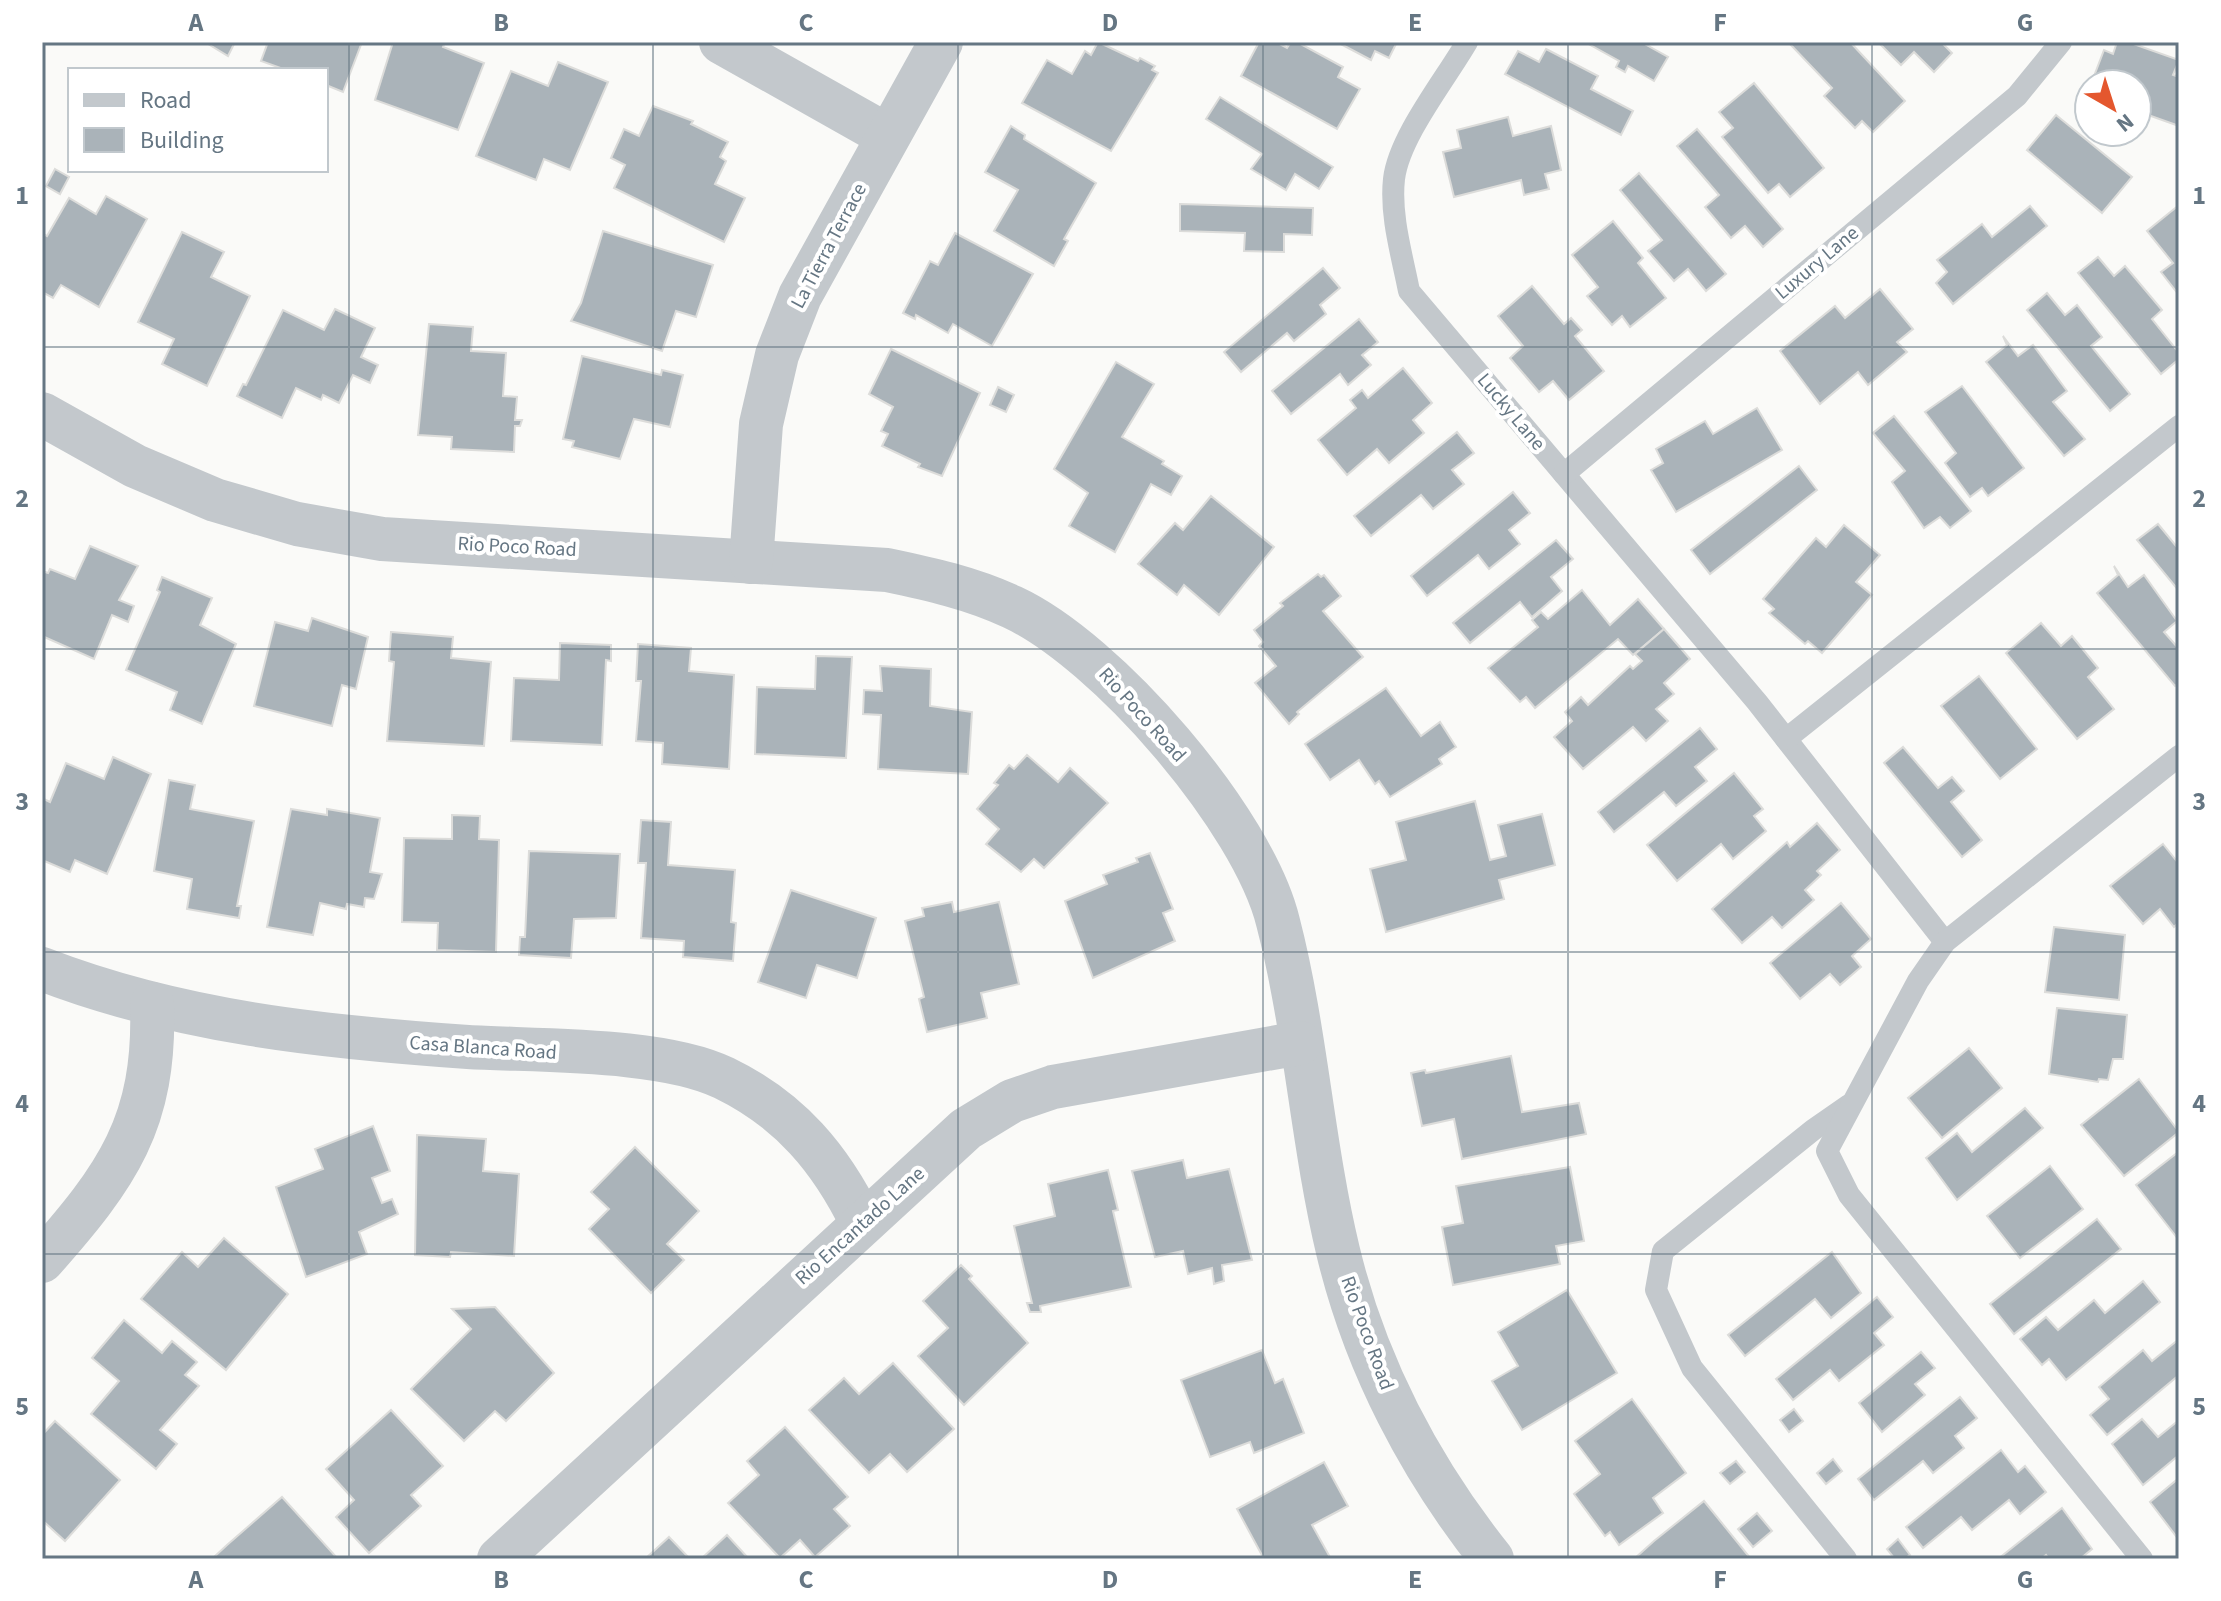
<svg xmlns="http://www.w3.org/2000/svg" width="2221" height="1601" viewBox="0 0 2221 1601" font-family="'Source Sans 3',sans-serif">
  <style>
    .building { fill: #aab3b9; stroke: #dcdcda; stroke-width: 2 }
    .lines { fill: none; stroke-linecap: round; stroke-linejoin: round }
    .lane { stroke: #c3c8cc; stroke-width: 22 }
    .street { stroke: #c3c8cc; stroke-width: 44 }
    .grid { fill: none; stroke: #657683; stroke-width: 2; stroke-opacity: 0.55 }
    .labels { text-anchor: middle; dominant-baseline: central; stroke-width: 8; stroke-linejoin: round; paint-order: stroke }
    .street-label { font-size: 20px; fill: #657683; stroke: #fff }
    .neatline { fill: none; stroke: #657683; stroke-width: 3 }
    .grid-label { font-size: 26px; text-anchor: middle; font-weight: bold; fill: #657683 }
  </style>
  <rect width="100%" height="100%" fill="#fafaf8"/>
  <g class="building">
    <polygon points="205,42 235,42 228,56"/>
    <polygon points="268,42 362,42 343,92 326,85 326,70 286,70 261,61"/>
    <polygon points="393,42 445,42 443,47 484,63 458,130 375,100"/>
    <polygon points="1098,42 1138,61 1140,58 1155,66 1152,70 1158,73 1111,151 1022,103 1047,60 1072,74 1085,51 1091,55"/>
    <polygon points="1259,42 1276,42 1287,48 1291,42 1297,42 1343,67 1338,77 1360,89 1337,129 1241,76"/>
    <polygon points="1337,42 1397,42 1389,58 1375,51 1371,60"/>
    <polygon points="1585,42 1641,42 1668,57 1654,81 1628,66 1625,72 1616,67 1619,61"/>
    <polygon points="1850,42 1905,101 1873,132 1862,121 1855,128 1824,96 1832,88 1789,43"/>
    <polygon points="1878,42 1941,42 1952,53 1934,72 1914,52 1901,65"/>
    <polygon points="2117,42 2128,42 2179,60 2173,75 2179,77 2179,126 2137,111 2137,84 2091,84 2104,50 2113,54"/>
    <polygon points="1546,49 1598,76 1591,89 1633,111 1621,135 1505,74 1518,51 1539,62"/>
    <polygon points="558,62 608,82 570,170 544,159 536,180 476,156 511,71 548,86"/>
    <polygon points="1754,83 1824,168 1790,197 1779,184 1768,193 1722,137 1733,128 1719,112"/>
    <polygon points="1220,97 1333,167 1319,189 1295,174 1286,190 1251,169 1262,154 1206,119"/>
    <polygon points="653,106 693,121 691,124 728,142 720,157 726,161 715,184 745,198 724,242 614,188 625,165 611,158 624,129 639,136"/>
    <polygon points="2056,115 2132,177 2102,213 2027,150"/>
    <polygon points="1508,117 1513,136 1551,126 1561,170 1545,174 1549,189 1524,195 1521,180 1454,197 1443,152 1461,148 1457,130"/>
    <polygon points="1011,126 1025,135 1024,139 1096,183 1064,239 1068,241 1054,266 994,231 1018,190 985,172"/>
    <polygon points="1697,129 1783,229 1763,247 1745,226 1731,238 1705,207 1719,195 1677,146"/>
    <polygon points="55,169 69,177 60,194 46,186"/>
    <polygon points="1639,173 1726,274 1706,291 1688,269 1674,281 1648,251 1662,240 1620,190"/>
    <polygon points="106,196 147,219 99,307 61,285 53,298 42,292 42,233 47,236 69,198 96,214"/>
    <polygon points="1180,204 1313,208 1312,235 1284,234 1284,252 1244,251 1245,233 1180,231"/>
    <polygon points="2179,205 2179,295 2161,272 2173,263 2147,231"/>
    <polygon points="2030,206 2047,226 1953,304 1936,283 1947,272 1937,260 1982,224 1992,237"/>
    <polygon points="1613,221 1643,258 1638,263 1666,298 1630,327 1622,316 1612,325 1587,296 1598,287 1572,255"/>
    <polygon points="603,231 713,265 696,317 676,311 662,351 571,321 581,303"/>
    <polygon points="182,232 224,252 211,277 250,296 207,386 162,364 174,339 138,322"/>
    <polygon points="955,233 1033,274 992,346 953,324 948,333 916,315 915,319 903,313 930,261 938,265"/>
    <polygon points="2098,257 2114,276 2125,266 2162,310 2152,319 2179,353 2179,359 2161,374 2078,273"/>
    <polygon points="1323,268 1340,288 1320,305 1326,314 1294,341 1287,333 1241,372 1224,352"/>
    <polygon points="1532,286 1564,324 1571,318 1582,330 1575,336 1604,371 1569,400 1553,381 1539,392 1510,358 1523,346 1498,316"/>
    <polygon points="1880,289 1913,329 1897,342 1907,352 1868,385 1858,372 1820,404 1780,351 1835,306 1845,318"/>
    <polygon points="2047,293 2065,315 2077,305 2102,337 2091,346 2130,394 2110,411 2027,310"/>
    <polygon points="335,309 375,328 361,357 378,365 370,383 353,375 339,403 323,395 321,400 296,388 282,418 237,396 243,384 246,385 283,310 324,330"/>
    <polygon points="1359,319 1378,342 1362,355 1371,365 1348,385 1340,374 1291,414 1272,391"/>
    <polygon points="429,324 473,327 471,351 506,353 503,396 517,397 515,420 522,420 520,426 515,426 514,452 451,449 452,437 418,435"/>
    <polygon points="2003,336 2018,356 2033,345 2067,391 2053,402 2085,439 2064,456 1986,362 2007,345"/>
    <polygon points="891,349 980,393 942,476 918,467 920,464 882,446 888,434 881,431 893,407 869,394"/>
    <polygon points="582,356 661,375 662,370 683,375 670,427 634,419 620,459 572,447 574,441 563,439"/>
    <polygon points="1116,362 1154,384 1122,437 1164,461 1162,464 1182,476 1171,495 1151,484 1115,552 1069,526 1088,493 1054,469"/>
    <polygon points="1403,368 1432,403 1413,420 1424,433 1389,463 1377,449 1347,475 1318,440 1356,408 1350,400 1362,390 1368,398"/>
    <polygon points="1962,386 2024,468 1988,496 1982,488 1970,497 1945,463 1956,453 1925,412"/>
    <polygon points="998,387 1014,395 1006,412 990,405"/>
    <polygon points="1757,408 1782,450 1676,512 1651,470 1663,463 1656,449 1705,421 1713,434"/>
    <polygon points="1894,416 1971,511 1950,528 1940,517 1924,528 1892,482 1905,471 1873,433"/>
    <polygon points="1457,432 1474,453 1452,470 1464,484 1433,509 1421,495 1371,536 1354,516"/>
    <polygon points="1799,466 1817,490 1710,574 1691,550"/>
    <polygon points="1513,492 1530,513 1509,530 1520,544 1489,569 1478,555 1427,596 1411,576"/>
    <polygon points="1211,496 1274,547 1219,615 1184,585 1177,595 1138,564 1175,523 1183,530"/>
    <polygon points="2158,524 2176,546 2179,543 2179,591 2137,540"/>
    <polygon points="1844,525 1880,555 1856,582 1872,595 1822,653 1808,641 1805,644 1769,613 1774,609 1763,599 1816,538 1826,547"/>
    <polygon points="1556,540 1573,559 1551,577 1562,591 1532,617 1520,602 1470,643 1453,623"/>
    <polygon points="90,546 138,566 119,600 134,606 128,622 112,615 94,659 42,636 42,571 48,573 50,569 75,579"/>
    <polygon points="2114,566 2128,587 2144,575 2177,621 2164,632 2179,649 2179,683 2175,686 2097,593 2118,575"/>
    <polygon points="1318,574 1321,577 1324,575 1341,596 1323,611 1363,657 1297,712 1299,714 1289,724 1255,683 1276,666 1259,646 1263,642 1254,630 1283,606 1280,603"/>
    <polygon points="162,577 212,598 200,625 236,644 202,724 170,710 177,692 126,670 160,592 157,590"/>
    <polygon points="1582,590 1610,625 1638,599 1664,629 1633,655 1618,639 1535,708 1526,697 1520,702 1488,668 1538,627 1532,620 1541,612 1548,619"/>
    <polygon points="312,618 368,637 356,689 342,685 332,726 254,706 275,622 308,631"/>
    <polygon points="2041,623 2061,646 2072,636 2098,668 2088,677 2114,709 2077,739 2006,653"/>
    <polygon points="1664,629 1690,659 1664,683 1674,694 1656,709 1668,721 1646,741 1633,727 1583,769 1554,737 1572,721 1565,712 1581,697 1588,705 1630,666 1633,669 1642,661 1635,654"/>
    <polygon points="391,632 453,637 451,658 491,662 484,746 387,741 394,662 389,661"/>
    <polygon points="560,643 611,645 611,661 606,660 602,745 511,741 514,678 559,680"/>
    <polygon points="638,644 691,648 689,671 734,675 729,769 662,764 663,743 636,741 641,681 636,681"/>
    <polygon points="816,656 852,657 846,758 755,754 757,687 815,689"/>
    <polygon points="880,666 931,669 930,706 972,712 968,774 878,769 881,715 863,714 864,690 882,691"/>
    <polygon points="1979,676 2037,749 2000,779 1941,706"/>
    <polygon points="1386,688 1421,736 1440,722 1456,747 1439,759 1442,764 1390,797 1379,781 1375,784 1359,760 1330,780 1305,744"/>
    <polygon points="1700,728 1717,749 1695,767 1707,781 1676,806 1664,792 1614,832 1598,812"/>
    <polygon points="1903,747 1938,788 1952,777 1964,791 1951,802 1982,840 1962,857 1884,763"/>
    <polygon points="1027,755 1058,782 1070,768 1108,803 1044,868 1034,859 1021,872 986,844 999,829 977,809 998,785 994,783 1009,765 1014,769"/>
    <polygon points="113,757 151,774 107,874 75,860 70,872 42,860 42,798 50,802 66,763 104,779"/>
    <polygon points="1734,773 1763,809 1754,816 1766,831 1733,859 1721,844 1677,881 1647,845"/>
    <polygon points="169,780 195,785 190,809 254,821 237,906 241,906 239,918 187,909 192,879 154,871"/>
    <polygon points="1475,801 1490,860 1506,856 1498,825 1542,814 1555,865 1499,880 1504,899 1386,932 1370,869 1406,860 1396,822"/>
    <polygon points="291,809 327,815 327,809 380,818 370,872 382,874 374,899 365,898 364,907 347,904 346,909 320,903 313,935 267,927"/>
    <polygon points="452,815 480,816 479,839 499,840 496,952 437,950 438,923 402,922 404,838 452,839"/>
    <polygon points="641,820 671,822 668,865 735,870 731,922 736,923 733,961 683,957 684,941 641,938 646,863 638,863"/>
    <polygon points="1817,823 1840,850 1817,871 1821,875 1805,890 1814,900 1782,928 1772,917 1742,943 1712,909 1787,842 1790,847"/>
    <polygon points="2163,844 2179,864 2179,922 2174,927 2160,909 2143,924 2110,886"/>
    <polygon points="529,851 620,854 616,918 574,919 571,958 519,955 520,937 525,937"/>
    <polygon points="1150,853 1173,909 1163,913 1175,941 1093,978 1065,901 1107,884 1103,875 1138,862 1136,858"/>
    <polygon points="791,890 876,918 857,978 817,965 806,998 758,982"/>
    <polygon points="952,902 954,912 999,902 1019,984 981,993 987,1018 927,1032 919,999 924,997 905,921 924,916 922,908"/>
    <polygon points="1841,903 1871,939 1852,956 1861,967 1840,985 1830,974 1800,999 1770,963"/>
    <polygon points="2054,927 2125,935 2119,1000 2045,992"/>
    <polygon points="2057,1008 2127,1015 2123,1059 2113,1059 2108,1080 2099,1079 2098,1082 2049,1074"/>
    <polygon points="1969,1048 2002,1088 1942,1138 1908,1098"/>
    <polygon points="1511,1056 1522,1112 1579,1103 1586,1134 1462,1159 1454,1119 1422,1126 1411,1073 1425,1070 1426,1073"/>
    <polygon points="2139,1079 2179,1132 2124,1176 2081,1125"/>
    <polygon points="2025,1108 2043,1128 1957,1200 1926,1158 1957,1133 1972,1152"/>
    <polygon points="373,1126 390,1171 372,1178 382,1203 392,1199 398,1214 359,1232 367,1254 306,1277 276,1187 323,1169 315,1149"/>
    <polygon points="417,1135 486,1139 483,1171 519,1174 514,1256 451,1252 450,1257 415,1255"/>
    <polygon points="635,1147 699,1211 667,1244 684,1260 651,1293 589,1229 609,1209 591,1192"/>
    <polygon points="2177,1153 2179,1156 2178,1239 2136,1185"/>
    <polygon points="1183,1160 1187,1178 1229,1169 1252,1260 1222,1265 1224,1281 1214,1284 1212,1268 1188,1274 1183,1251 1155,1257 1132,1171"/>
    <polygon points="2050,1166 2083,1209 2020,1258 1987,1216"/>
    <polygon points="1570,1167 1584,1241 1556,1246 1560,1264 1453,1285 1442,1227 1463,1223 1456,1186"/>
    <polygon points="1108,1170 1118,1210 1113,1211 1131,1287 1040,1306 1041,1312 1030,1312 1027,1303 1032,1303 1014,1226 1055,1216 1048,1184"/>
    <polygon points="2097,1219 2121,1249 2014,1334 1990,1304"/>
    <polygon points="224,1238 288,1294 226,1370 141,1299 182,1252 198,1267"/>
    <polygon points="1832,1252 1861,1293 1831,1318 1815,1299 1745,1356 1728,1335"/>
    <polygon points="961,1265 972,1276 969,1279 1028,1343 964,1405 918,1356 948,1328 923,1301"/>
    <polygon points="2143,1281 2160,1302 2066,1380 2049,1359 2042,1365 2020,1339 2046,1317 2058,1330 2094,1300 2105,1313"/>
    <polygon points="1567,1290 1617,1373 1522,1430 1492,1381 1518,1366 1498,1332"/>
    <polygon points="1877,1297 1893,1317 1874,1333 1884,1345 1839,1381 1830,1370 1793,1400 1776,1379"/>
    <polygon points="495,1307 554,1373 506,1421 495,1411 464,1441 411,1389 471,1329 452,1309"/>
    <polygon points="124,1320 162,1353 172,1341 197,1362 185,1375 199,1386 160,1430 177,1444 156,1469 91,1414 119,1381 92,1358"/>
    <polygon points="2179,1339 2179,1375 2107,1435 2090,1415 2109,1399 2099,1387 2143,1350 2152,1361"/>
    <polygon points="1262,1350 1275,1383 1283,1379 1304,1433 1254,1453 1250,1442 1210,1457 1181,1380"/>
    <polygon points="1921,1352 1935,1368 1915,1384 1925,1395 1882,1432 1859,1403"/>
    <polygon points="893,1363 954,1429 907,1472 890,1454 869,1473 809,1410 844,1378 859,1394"/>
    <polygon points="1960,1397 1977,1418 1955,1436 1964,1448 1933,1473 1923,1461 1874,1500 1858,1479"/>
    <polygon points="1632,1399 1686,1473 1653,1498 1663,1513 1619,1545 1610,1532 1605,1536 1574,1494 1600,1474 1575,1441"/>
    <polygon points="1794,1409 1803,1421 1789,1432 1780,1420"/>
    <polygon points="391,1410 443,1466 411,1495 421,1506 369,1553 336,1517 354,1500 326,1469"/>
    <polygon points="2142,1419 2158,1437 2179,1420 2179,1455 2143,1485 2112,1444"/>
    <polygon points="55,1421 120,1480 65,1541 42,1520 42,1435"/>
    <polygon points="785,1427 848,1497 834,1509 850,1526 815,1557 800,1540 780,1558 728,1503 759,1475 747,1461"/>
    <polygon points="2001,1450 2018,1472 2025,1466 2046,1492 2020,1514 2009,1500 1972,1530 1961,1517 1923,1548 1906,1527"/>
    <polygon points="1833,1459 1842,1471 1826,1484 1817,1473"/>
    <polygon points="1736,1461 1745,1472 1730,1484 1720,1473"/>
    <polygon points="1324,1462 1348,1506 1312,1525 1331,1559 1264,1559 1237,1509"/>
    <polygon points="2179,1478 2179,1540 2150,1502"/>
    <polygon points="282,1497 338,1559 216,1559 214,1557 227,1545"/>
    <polygon points="1704,1501 1751,1559 1634,1559 1654,1541"/>
    <polygon points="2062,1508 2092,1549 2080,1559 2049,1559 2046,1555 2041,1559 1998,1559"/>
    <polygon points="1757,1513 1772,1531 1753,1547 1738,1529"/>
    <polygon points="727,1535 749,1559 701,1559"/>
    <polygon points="669,1537 690,1559 645,1559"/>
    <polygon points="1898,1539 1910,1555 1904,1559 1895,1559 1887,1549"/>
  </g>
  <g class="lines">
    <g class="lane">
      <path d="M1467,42c-22,38 -68,95 -73,137 -4,37 8,76 15,112l348,411 188,240"/>
      <polyline points="1564,474 2017,96 2061,42"/>
      <polyline points="1786,739 2179,426"/>
      <polyline points="1846,1559 1692,1368 1656,1290 1663,1251 1813,1130 1849,1105"/>
      <polyline points="2142,1559 1849,1195 1827,1151 1918,981 1945,942 2179,756"/>
    </g>
    <g class="street">
      <polyline points="721,42 888,136"/>
      <path d="M42,414l93,52 80,34 82,24 85,15 505,31c43,9 84,18 125,37 95,44 241,213 266,315 28,108 34,221 60,329 27,113 82,218 154,308"/>
      <polyline points="751,562 761,424 777,355 800,296 941,42"/>
      <path d="M42,969c137,53 281,68 426,78 71,4 195,1 256,31 66,32 107,81 138,145"/>
      <path d="M42,1261c75,-85 114,-138 110,-257"/>
      <polyline points="499,1559 966,1129 1012,1101 1053,1087 1300,1043"/>
    </g>
  </g>
  <path class="grid" d="M349,42v1517M653,42v1517M958,42v1517M1263,42v1517M1568,42v1517M1872,42v1517M42,347h2137M42,649h2137M42,952h2137M42,1254h2137"/>
  <g class="labels">
    <g class="street-label">
      <text transform="translate(829 246) rotate(-62)">La Tierra Terrace</text>
      <text transform="translate(1817 263) rotate(-40)">Luxury Lane</text>
      <text transform="translate(1511 412) rotate(50)">Lucky Lane</text>
      <text transform="translate(517 547) rotate(3)">Rio Poco Road</text>
      <text transform="translate(1142 715) rotate(48)">Rio Poco Road</text>
      <text transform="translate(483 1048) rotate(4)">Casa Blanca Road</text>
      <text transform="translate(860 1226) rotate(-42)">Rio Encantado Lane</text>
      <text transform="translate(1367 1333) rotate(70)">Rio Poco Road</text>
    </g>
  </g>
  <rect width="2221" height="1601" fill="none" stroke="#ffffff" stroke-width="88"/>
  <rect x="68" y="68" width="260" height="104" fill="#ffffff" stroke="#c1c8cd" stroke-width="2"/>
  <rect x="84" y="94" width="40" height="12" fill="#c3c8cc" stroke="#c1c8cd" stroke-width="2"/>
  <text x="140" y="108" font-size="24" fill="#657683">Road</text>
  <rect x="84" y="128" width="40" height="24" fill="#aab3b9" stroke="#c1c8cd" stroke-width="2"/>
  <text x="140" y="148" font-size="24" fill="#657683">Building</text>
  <g transform="translate(2113 108) rotate(141)"><circle r="38" fill="#ffffff" stroke="#c1c8cd" stroke-width="2"/>
  <path d="M0-6L14 30L0 20L-14 30Z" fill="#e4572e"/>
  <text y="-12" font-size="22" font-weight="bold" text-anchor="middle" fill="#657683">N</text>
  </g>
  <rect x="44" y="44" width="2133" height="1513" class="neatline"/>
  <g class="grid-label">
    <text x="196" y="31">A</text>
    <text x="501" y="31">B</text>
    <text x="806" y="31">C</text>
    <text x="1110" y="31">D</text>
    <text x="1415" y="31">E</text>
    <text x="1720" y="31">F</text>
    <text x="2025" y="31">G</text>
    <text x="22" y="204">1</text>
    <text x="2199" y="204">1</text>
    <text x="22" y="507">2</text>
    <text x="2199" y="507">2</text>
    <text x="22" y="810">3</text>
    <text x="2199" y="810">3</text>
    <text x="22" y="1112">4</text>
    <text x="2199" y="1112">4</text>
    <text x="22" y="1415">5</text>
    <text x="2199" y="1415">5</text>
    <text x="196" y="1588">A</text>
    <text x="501" y="1588">B</text>
    <text x="806" y="1588">C</text>
    <text x="1110" y="1588">D</text>
    <text x="1415" y="1588">E</text>
    <text x="1720" y="1588">F</text>
    <text x="2025" y="1588">G</text>
  </g>
</svg>
